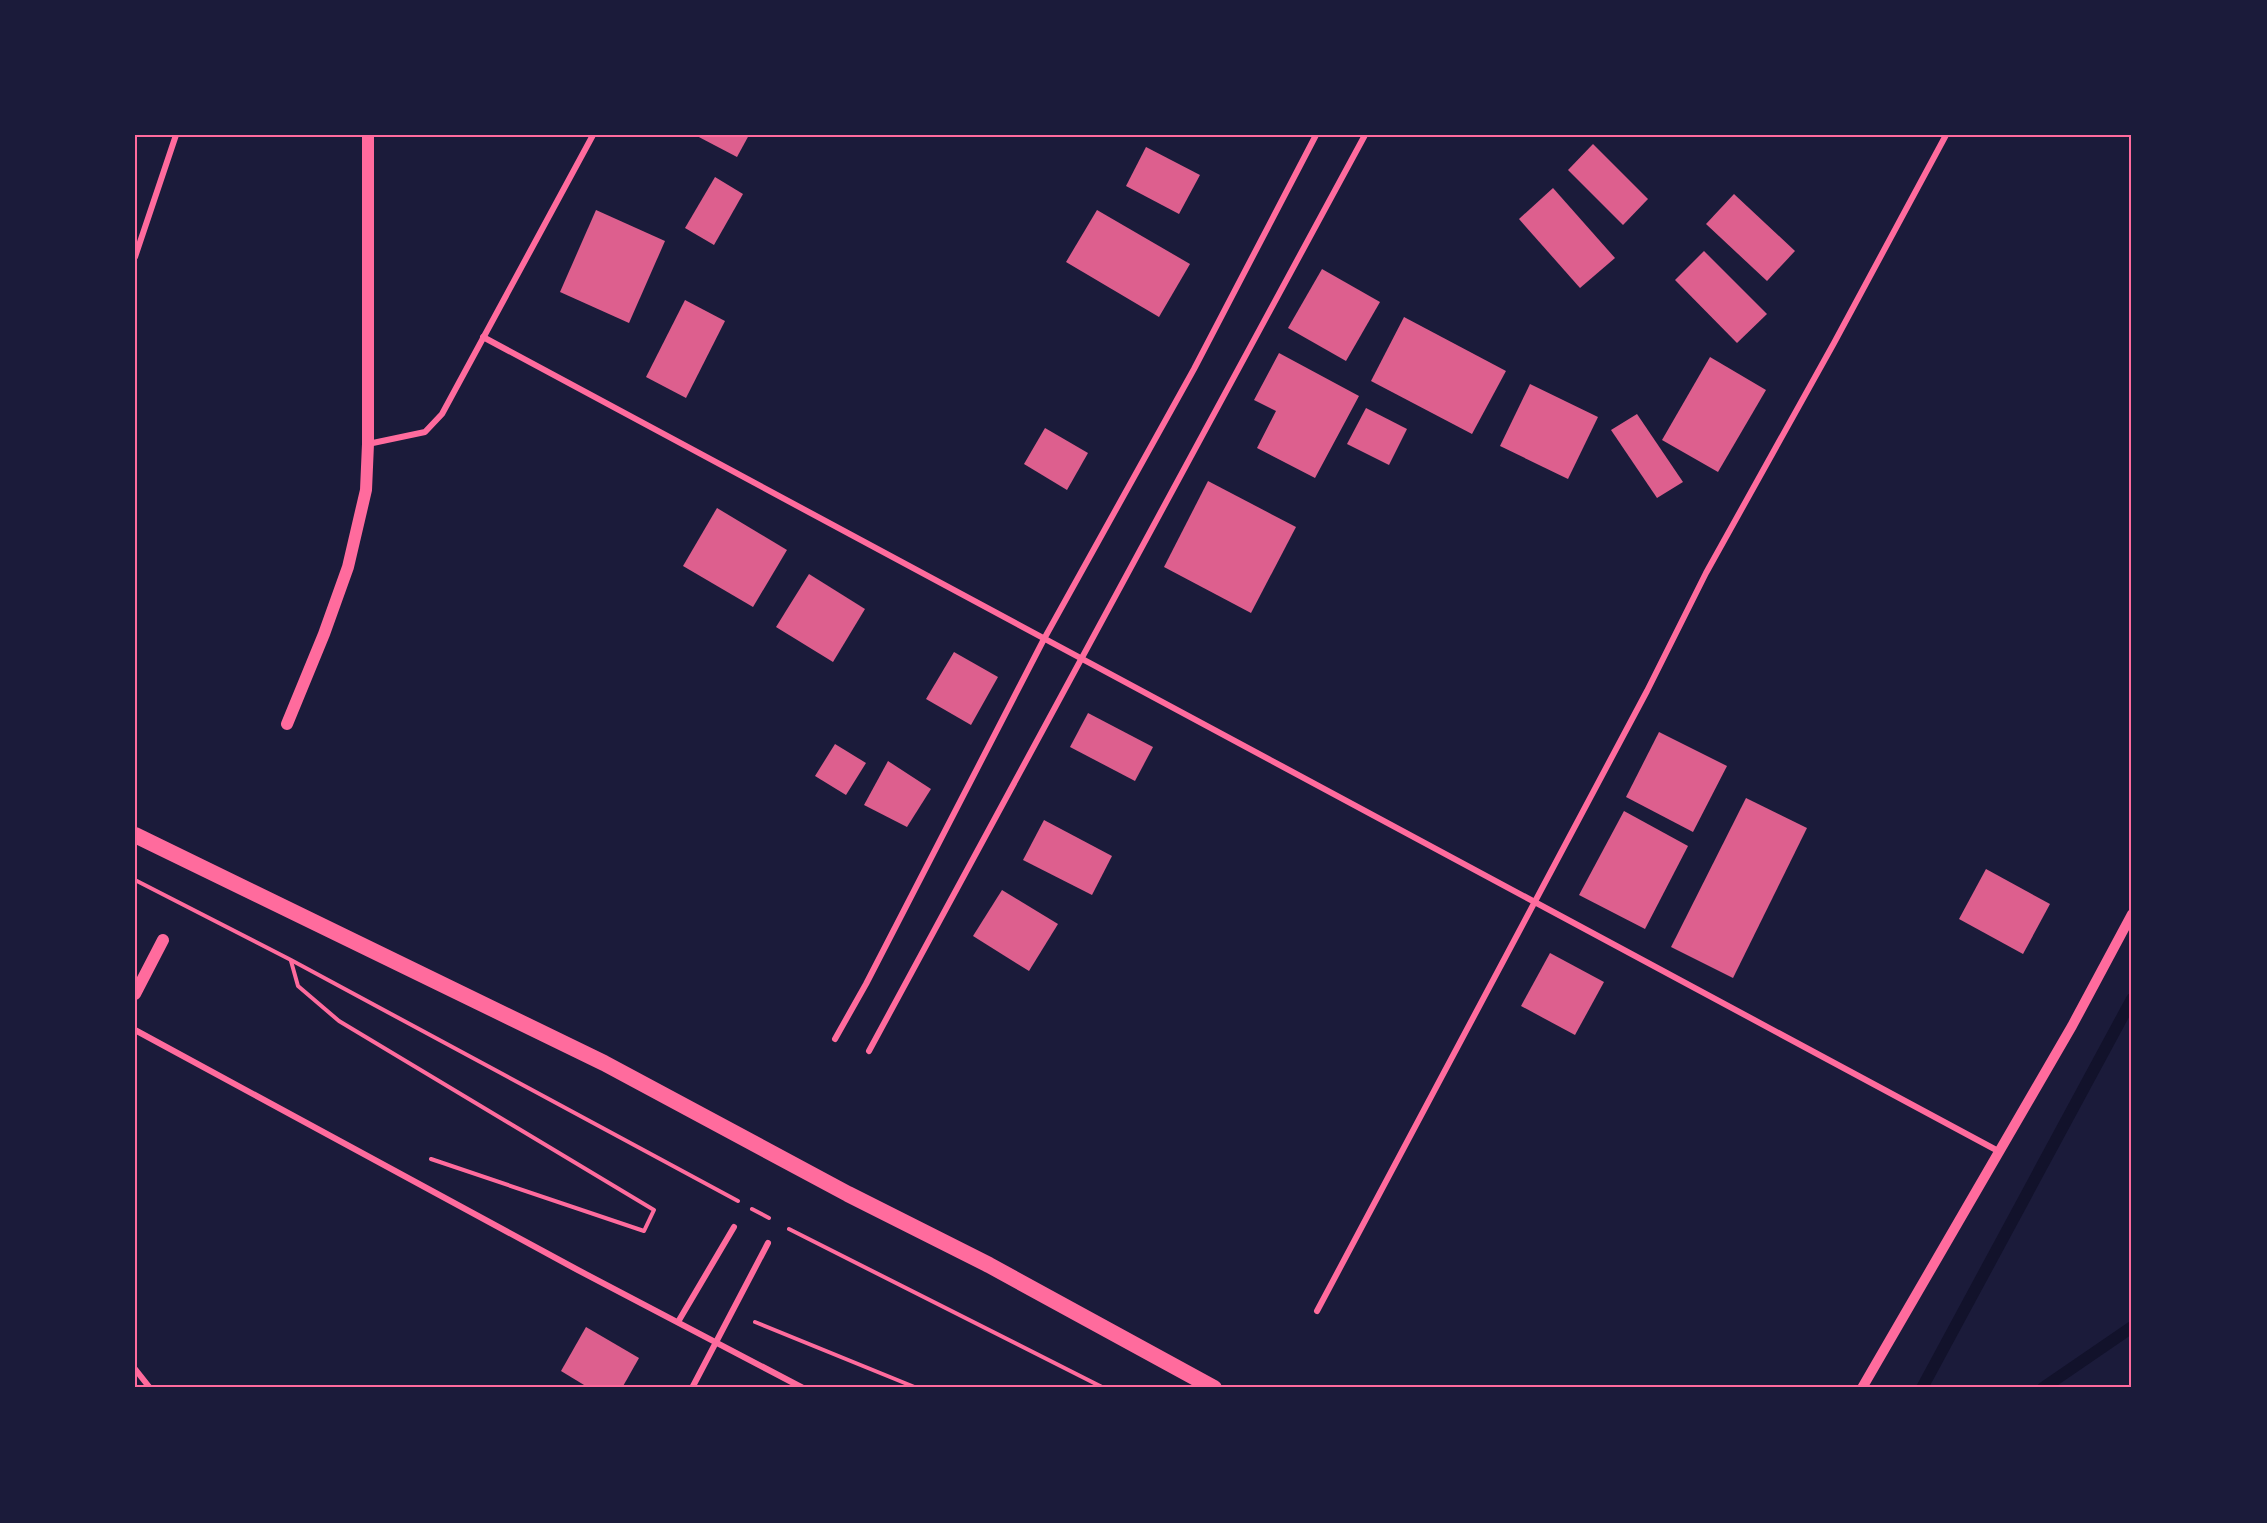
<svg xmlns="http://www.w3.org/2000/svg" width="2267" height="1523" viewBox="0 0 2267 1523" font-family="Quicksand,sans-serif">
  <style>
    .lines { fill: none; stroke-linecap: round; stroke-linejoin: round }
    .stream { stroke: #12122b; stroke-width: 12 }
    .building { fill: #dd5f8e }
    .path { stroke: #ff6b9d; stroke-width: 4 }
    .minor { stroke: #ff6b9d; stroke-width: 6 }
    .tertiary { stroke: #ff6b9d; stroke-width: 10 }
    .secondary { stroke: #ff6b9d; stroke-width: 12 }
    .trunk { stroke: #ff6b9d; stroke-width: 16 }
    .neatline { fill: none; stroke: #ff6b9d; stroke-width: 2 }
  </style>
  <rect width="100%" height="100%" fill="#1b1b3a"/>
  <g class="lines">
    <g class="stream">
      <polyline points="1922,1388 2132,999"/>
      <polyline points="2043,1388 2132,1327"/>
    </g>
  </g>
  <g class="building">
    <polygon points="695,135 749,135 737,157"/>
    <polygon points="1593,144 1648,199 1623,225 1568,170"/>
    <polygon points="1146,147 1200,175 1179,214 1126,186"/>
    <polygon points="715,177 743,194 714,245 685,228"/>
    <polygon points="1553,188 1615,258 1580,288 1519,219"/>
    <polygon points="1734,194 1795,251 1767,281 1706,224"/>
    <polygon points="596,210 665,241 629,323 560,292"/>
    <polygon points="1097,210 1190,264 1159,317 1066,262"/>
    <polygon points="1704,251 1767,314 1737,343 1675,280"/>
    <polygon points="1322,269 1380,302 1346,361 1288,328"/>
    <polygon points="685,300 725,321 686,398 646,377"/>
    <polygon points="1404,317 1506,371 1472,434 1371,381"/>
    <polygon points="1279,353 1359,396 1315,478 1257,448 1276,411 1254,400"/>
    <polygon points="1710,357 1766,390 1718,472 1662,440"/>
    <polygon points="1530,384 1598,417 1568,479 1500,446"/>
    <polygon points="1366,408 1407,429 1389,465 1347,444"/>
    <polygon points="1637,414 1683,482 1657,498 1611,430"/>
    <polygon points="1045,428 1088,453 1067,490 1024,464"/>
    <polygon points="1208,481 1296,527 1251,613 1164,567"/>
    <polygon points="717,508 787,550 753,607 683,566"/>
    <polygon points="809,574 865,609 833,662 776,627"/>
    <polygon points="954,652 998,677 971,725 926,699"/>
    <polygon points="1088,713 1153,747 1135,781 1070,747"/>
    <polygon points="1659,732 1727,766 1693,832 1626,797"/>
    <polygon points="835,744 866,763 846,795 815,776"/>
    <polygon points="888,761 931,789 907,827 864,805"/>
    <polygon points="1746,798 1807,828 1733,978 1671,947"/>
    <polygon points="1624,811 1688,846 1645,929 1579,895"/>
    <polygon points="1044,820 1112,856 1092,895 1023,860"/>
    <polygon points="1986,869 2050,904 2023,954 1959,919"/>
    <polygon points="1002,890 1058,924 1029,971 973,936"/>
    <polygon points="1550,953 1604,982 1575,1035 1521,1006"/>
    <polygon points="586,1327 639,1358 622,1388 589,1388 561,1371"/>
  </g>
  <g class="lines">
    <g class="path">
      <polyline points="135,880 291,960 738,1201"/>
      <polyline points="291,961 298,986 339,1021 654,1210 644,1231 431,1159"/>
      <polyline points="752,1209 769,1218"/>
      <polyline points="789,1229 1104,1388"/>
      <polyline points="755,1322 917,1388"/>
    </g>
    <g class="minor">
      <polyline points="135,257 176,135"/>
      <polyline points="483,337 2000,1152"/>
      <polyline points="368,444 425,432 442,414 593,135"/>
      <polyline points="135,1030 576,1269 803,1388"/>
      <polyline points="835,1039 866,984 1044,639 1194,369 1316,135"/>
      <polyline points="869,1051 1365,135"/>
      <polyline points="1317,1311 1647,691 1706,573 1834,343 1946,135"/>
      <polyline points="678,1322 734,1227"/>
      <polyline points="135,1369 150,1388"/>
      <polyline points="692,1388 768,1243"/>
    </g>
    <polyline class="tertiary" points="1862,1388 2072,1026 2132,914"/>
    <g class="secondary">
      <polyline points="287,724 324,634 348,567 366,490 368,444 368,135"/>
      <polyline points="135,994 163,940"/>
    </g>
    <polyline class="trunk" points="135,835 604,1063 848,1194 989,1265 1214,1388"/>
  </g>
  <rect width="2267" height="1523" fill="none" stroke="#1b1b3a" stroke-width="273"/>
  <rect x="136" y="136" width="1994" height="1250" class="neatline"/>
</svg>
